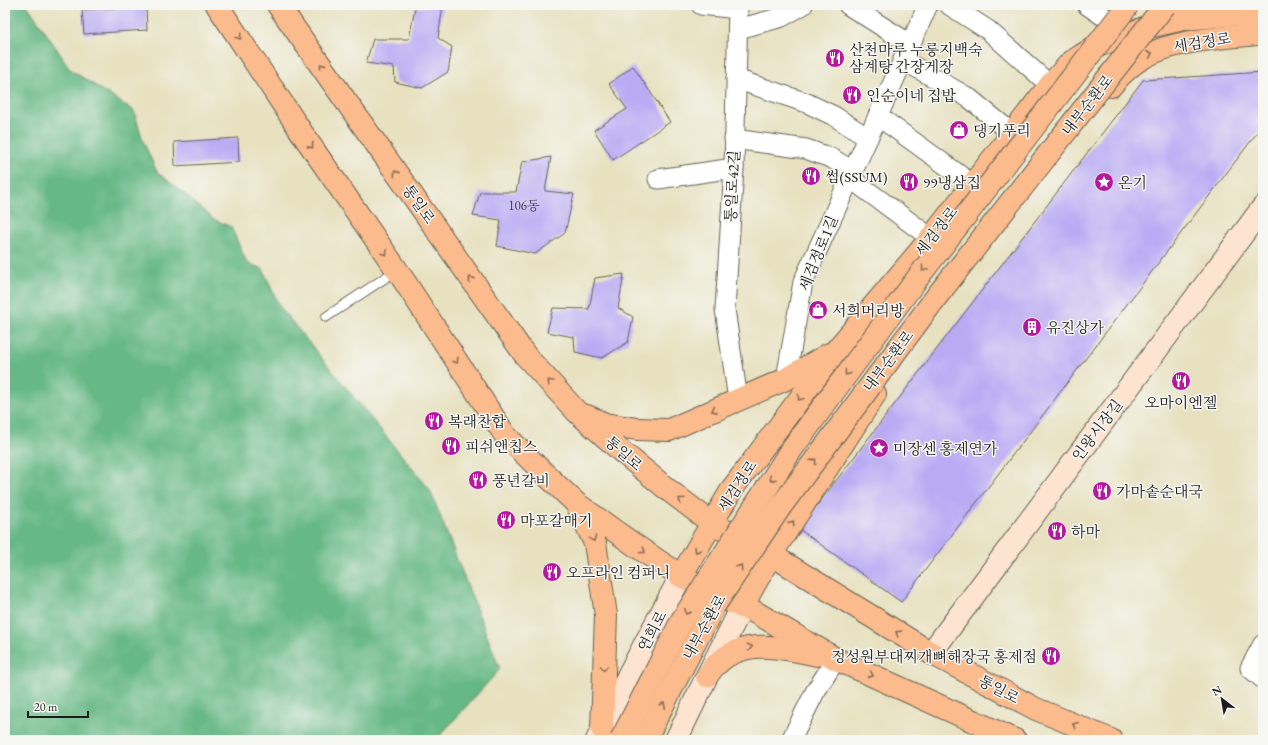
<svg xmlns="http://www.w3.org/2000/svg" width="1268" height="745" viewBox="0 0 1268 745" font-family="'EB Garamond','Noto Serif KR',serif">
  <style>
    .forest { fill: #66b885; stroke: #416a50 }
    .building { fill: #b9aaf4 }
    .lines { fill: none; stroke-linecap: round; stroke-linejoin: round }
    .lane-casing { stroke: #636155; stroke-width: 11 }
    .street-casing { stroke: #636155; stroke-width: 21 }
    .secondary-casing { stroke: #636155; stroke-width: 24 }
    .primary-casing { stroke: #636155; stroke-width: 24 }
    .lane { stroke: #fff; stroke-width: 9 }
    .street { stroke: #fff; stroke-width: 19 }
    .secondary { stroke: #fde4d1; stroke-width: 22 }
    .primary { stroke: #fbbb8c; stroke-width: 22 }
    .highway-bridge-casing { stroke: #636155; stroke-width: 24; stroke-linecap: butt }
    .highway-bridge { stroke: #fbbb8c; stroke-width: 22 }
    .oneway { stroke: #8c6c54 }
    .labels { text-anchor: middle; dominant-baseline: central; stroke-width: 3; stroke-linejoin: round; paint-order: stroke }
    .number-label { font-size: 13px; fill: #434052 }
    .street-label { font-size: 15px; fill: #1c1c1c; stroke: #f6f6f2 }
    .poi-label { font-size: 15px; fill: #1c1c1c; stroke: #f6f6f2; text-anchor: start }
  </style>
  <rect width="100%" height="100%" fill="#f6f6f2"/>
  <filter id="ink" filterUnits="userSpaceOnUse"><feTurbulence type="fractalNoise" baseFrequency=".025" numOctaves="2"/><feDisplacementMap in="SourceGraphic" scale="8" xChannelSelector="R" yChannelSelector="G"/><feConvolveMatrix kernelMatrix="1 2 1 2 8 2 1 2 1" color-interpolation-filters="sRGB"/></filter>
  <filter id="wash" filterUnits="userSpaceOnUse"><feTurbulence type="fractalNoise" baseFrequency=".012" numOctaves="4" result="noise"/><feDisplacementMap in="SourceGraphic" scale="16" xChannelSelector="R" yChannelSelector="G"/><feGaussianBlur stdDeviation="0.9" result="paint"/><feColorMatrix in="noise" values="0 0 0 0 0 0 0 0 0 0 0 0 0 0 0 0 0 1.4 0 .05"/><feComposite in="paint" operator="in"/></filter>
  <g filter="url(#wash)">
    <rect width="100%" height="100%" fill="#e7e1c0"/>
    <polygon class="forest" points="5,5 27,5 71,70 134,111 143,141 157,172 187,196 213,219 231,227 247,263 263,269 279,306 430,490 500,669 436,740 5,740"/>
    <g id="blocks">
      <g class="building">
        <polygon points="437,5 443,5 438,38 452,47 448,72 422,88 395,82 394,67 366,63 373,39 409,39 415,8"/>
        <polygon points="146,6 147,30 84,34 82,10"/>
        <polygon points="633,66 670,122 613,160 594,130 627,109 609,84"/>
        <polygon points="1263,72 1263,125 901,602 799,529 1143,80"/>
        <polygon points="238,138 239,162 175,166 174,142"/>
        <polygon points="551,157 545,191 574,194 565,233 535,254 497,246 501,220 473,216 480,192 516,192 522,162"/>
        <polygon points="624,274 618,308 633,317 628,342 602,358 575,352 574,337 547,332 553,308 589,309 595,278"/>
      </g>
    </g>
  </g>
  <g filter="url(#ink)">
    <use href="#blocks" fill-opacity="0" stroke="#636155" stroke-width="1"/>
    <g class="lines">
      <defs>
        <polyline id="lane" points="326,317 397,270"/>
        <g id="street">
          <polyline points="701,5 738,9 734,168 725,309 738,400"/>
          <polyline points="848,5 910,44"/>
          <polyline points="949,5 988,30 1050,85"/>
          <polyline points="1087,5 1106,18"/>
          <polyline points="738,29 782,17 803,5"/>
          <polyline points="903,60 969,98 1013,134"/>
          <polyline points="736,79 807,103 834,116 868,138"/>
          <polyline points="878,116 972,184"/>
          <polyline points="734,139 806,149 831,158 853,171"/>
          <polyline points="850,178 931,238"/>
          <polyline points="658,179 734,168"/>
          <polyline points="786,379 803,282 928,5"/>
          <polyline points="1263,644 1250,668 1263,679"/>
          <polyline points="791,740 815,692 836,659"/>
        </g>
        <g id="secondary">
          <polyline points="931,653 1263,207"/>
          <polyline points="597,740 630,672 681,576"/>
          <polyline points="676,740 707,676 742,607"/>
        </g>
        <g id="primary">
          <polyline points="217,5 306,139 399,273 505,435 546,475 577,504 636,546 681,576 742,607 753,611 836,659 1015,740"/>
          <polyline points="278,5 525,355 576,411 621,451 667,489 713,524 783,562 931,653 1036,709 1111,740"/>
          <path d="M1111,86c10,-12 21,-23 35,-30 31,-17 81,-18 117,-23"/>
          <polyline points="587,416 605,424 637,429 669,430 786,379 829,354"/>
          <polyline points="577,505 595,543 606,615 602,729"/>
          <polyline points="681,576 732,489 837,349 931,238 1050,85 1071,62 1095,47 1144,28 1184,19 1263,12"/>
          <polyline points="742,607 771,555 875,394"/>
          <path d="M707,676c3,-4 6,-9 10,-12 27,-27 67,-16 100,-9"/>
        </g>
      </defs>
      <use href="#lane" class="lane-casing"/>
      <use href="#street" class="street-casing"/>
      <use href="#secondary" class="secondary-casing"/>
      <use href="#primary" class="primary-casing"/>
      <use href="#lane" class="lane"/>
      <use href="#street" class="street"/>
      <use href="#secondary" class="secondary"/>
      <use href="#primary" class="primary"/>
      <defs>
        <g id="highway-bridge">
          <polyline points="621,740 682,620 791,450 919,276 1128,5"/>
          <polyline points="645,740 714,606 781,506 937,296 1165,5"/>
        </g>
      </defs>
      <use href="#highway-bridge" class="highway-bridge-casing"/>
      <use href="#highway-bridge" class="highway-bridge"/>
    </g>
    <defs><path id="oneway-chevron" d="M-2-3.5L2.5 0L-2 3.5" fill="none" stroke-width="1.6" stroke-linecap="round" stroke-linejoin="round"/></defs>
    <g class="oneway">
      <use href="#oneway-chevron" transform="translate(239 37) rotate(56)"/>
      <use href="#oneway-chevron" transform="translate(1150 54) rotate(-24)"/>
      <use href="#oneway-chevron" transform="translate(322 66) rotate(-125)"/>
      <use href="#oneway-chevron" transform="translate(311 146) rotate(55)"/>
      <use href="#oneway-chevron" transform="translate(396 173) rotate(-125)"/>
      <use href="#oneway-chevron" transform="translate(385 253) rotate(56)"/>
      <use href="#oneway-chevron" transform="translate(924 269) rotate(128)"/>
      <use href="#oneway-chevron" transform="translate(471 279) rotate(-125)"/>
      <use href="#oneway-chevron" transform="translate(456 361) rotate(57)"/>
      <use href="#oneway-chevron" transform="translate(847 373) rotate(126)"/>
      <use href="#oneway-chevron" transform="translate(550 382) rotate(-133)"/>
      <use href="#oneway-chevron" transform="translate(800 398) rotate(127)"/>
      <use href="#oneway-chevron" transform="translate(714 410) rotate(156)"/>
      <use href="#oneway-chevron" transform="translate(814 461) rotate(-53)"/>
      <use href="#oneway-chevron" transform="translate(772 479) rotate(123)"/>
      <use href="#oneway-chevron" transform="translate(681 500) rotate(-143)"/>
      <use href="#oneway-chevron" transform="translate(792 523) rotate(-57)"/>
      <use href="#oneway-chevron" transform="translate(593 539) rotate(69)"/>
      <use href="#oneway-chevron" transform="translate(697 550) rotate(121)"/>
      <use href="#oneway-chevron" transform="translate(643 551) rotate(34)"/>
      <use href="#oneway-chevron" transform="translate(740 567) rotate(-56)"/>
      <use href="#oneway-chevron" transform="translate(687 612) rotate(122)"/>
      <use href="#oneway-chevron" transform="translate(898 633) rotate(-148)"/>
      <use href="#oneway-chevron" transform="translate(750 647) rotate(-13)"/>
      <use href="#oneway-chevron" transform="translate(604 668) rotate(92)"/>
      <use href="#oneway-chevron" transform="translate(871 675) rotate(24)"/>
      <use href="#oneway-chevron" transform="translate(663 705) rotate(-63)"/>
      <use href="#oneway-chevron" transform="translate(1075 725) rotate(-158)"/>
    </g>
  </g>
  <defs>
    <symbol id="restaurant-disc" viewBox="-11 -11 22 22"><circle r="9.5" fill="#b5179e" stroke="#f6f6f2"/><path d="M-5-6h1v4h1v-4h1v4h1v-4h1v5L-1.5 .5V6h-2V.5L-5-1ZM5-6V6H3V1.5H1.5Q1.5-4 5-6Z" fill="#fff"/></symbol>
    <symbol id="shop-disc" viewBox="-11 -11 22 22"><circle r="9.5" fill="#b5179e" stroke="#f6f6f2"/><path d="M-5-2.5h2.3a2.7 3.5 0 0 1 5.4 0H5L5.5 6h-11ZM-1.5-2.5h3a1.5 2.3 0 0 0-3 0Z" fill="#fff"/></symbol>
    <symbol id="sight-disc" viewBox="-11 -11 22 22"><circle r="9.5" fill="#b5179e" stroke="#f6f6f2"/><path d="M0-6L1.8-2.2L6-1.7L2.9 1.2L3.7 5.4L0 3.3L-3.7 5.4L-2.9 1.2L-6-1.7L-1.8-2.2Z" fill="#fff"/></symbol>
    <symbol id="building-disc" viewBox="-11 -11 22 22"><circle r="9.5" fill="#b5179e" stroke="#f6f6f2"/><path d="M-4-6H4V6H1V3H-1V6H-4ZM-2.5-4.3h1.7v1.8h-1.7ZM.8-4.3h1.7v1.8H.8ZM-2.5-1h1.7V.8h-1.7ZM.8-1h1.7V.8H.8Z" fill="#fff"/></symbol>
  </defs>
  <g fill-rule="evenodd">
    <use href="#restaurant-disc" x="824" y="47" width="22" height="22"/>
    <use href="#restaurant-disc" x="841" y="84" width="22" height="22"/>
    <use href="#shop-disc" x="948" y="119" width="22" height="22"/>
    <use href="#restaurant-disc" x="800" y="165" width="22" height="22"/>
    <use href="#restaurant-disc" x="898" y="171" width="22" height="22"/>
    <use href="#sight-disc" x="1093" y="171" width="22" height="22"/>
    <use href="#shop-disc" x="807" y="299" width="22" height="22"/>
    <use href="#building-disc" x="1021" y="316" width="22" height="22"/>
    <use href="#restaurant-disc" x="1170" y="370" width="22" height="22"/>
    <use href="#restaurant-disc" x="423" y="410" width="22" height="22"/>
    <use href="#restaurant-disc" x="440" y="435" width="22" height="22"/>
    <use href="#sight-disc" x="868" y="437" width="22" height="22"/>
    <use href="#restaurant-disc" x="467" y="469" width="22" height="22"/>
    <use href="#restaurant-disc" x="1091" y="480" width="22" height="22"/>
    <use href="#restaurant-disc" x="495" y="509" width="22" height="22"/>
    <use href="#restaurant-disc" x="1046" y="520" width="22" height="22"/>
    <use href="#restaurant-disc" x="541" y="561" width="22" height="22"/>
    <use href="#restaurant-disc" x="1040" y="645" width="22" height="22"/>
  </g>
  <g class="labels">
    <g class="number-label">
      <text x="524" y="205">106동</text>
    </g>
    <g class="street-label">
      <text transform="translate(1202 42) rotate(-9)">세검정로</text>
      <text transform="translate(1087 105) rotate(-52)">내부순환로</text>
      <text transform="translate(732 186) rotate(-87)">통일로42길</text>
      <text transform="translate(419 204) rotate(55)">통일로</text>
      <text transform="translate(936 231) rotate(-52)">세검정로</text>
      <text transform="translate(818 253) rotate(-68)">세검정로1길</text>
      <text transform="translate(888 361) rotate(-53)">내부순환로</text>
      <text transform="translate(1097 430) rotate(-53)">인왕시장길</text>
      <text transform="translate(624 453) rotate(41)">통일로</text>
      <text transform="translate(737 486) rotate(-57)">세검정로</text>
      <text transform="translate(704 627) rotate(-61)">내부순환로</text>
      <text transform="translate(652 631) rotate(-62)">연희로</text>
      <text transform="translate(999 689) rotate(28)">통일로</text>
    </g>
    <g class="poi-label">
      <text x="849" y="49">산천마루 누룽지백숙<tspan x="849" dy="17">삼계탕 간장게장</tspan></text>
      <text x="866" y="95">인순이네 집밥</text>
      <text x="973" y="130">댕기푸리</text>
      <text x="825" y="176">썸(SSUM)</text>
      <text x="923" y="182">99냉삼집</text>
      <text x="1118" y="182">온기</text>
      <text x="832" y="310">서희머리방</text>
      <text x="1046" y="327">유진상가</text>
      <text x="1181" y="402" text-anchor="middle">오마이엔젤</text>
      <text x="448" y="421">복래찬합</text>
      <text x="465" y="446">피쉬앤칩스</text>
      <text x="893" y="448">미장센 홍제연가</text>
      <text x="492" y="480">풍년갈비</text>
      <text x="1116" y="491">가마솥순대국</text>
      <text x="520" y="520">마포갈매기</text>
      <text x="1071" y="531">하마</text>
      <text x="566" y="572">오프라인 컴퍼니</text>
      <text x="1037" y="656" text-anchor="end">정성원부대찌개뼈해장국 홍제점</text>
    </g>
  </g>
  <rect width="1268" height="745" fill="none" stroke="#f6f6f2" stroke-width="20"/>
  <g transform="translate(1222 699) rotate(329)" stroke="#f6f6f2" stroke-width="3" paint-order="stroke">
  <path d="M0-3L7 15L0 10L-7 15Z" fill="#1c1c1c"/>
  <text y="-6" font-size="11" font-weight="bold" text-anchor="middle" fill="#1c1c1c">N</text>
  </g>
  <path d="M28 711v6h60v-6" fill="none" stroke="#1c1c1c" stroke-width="2"/>
  <text x="34" y="711" font-size="12" fill="#1c1c1c" stroke="#f6f6f2" stroke-width="3" paint-order="stroke">20 m</text>
</svg>
